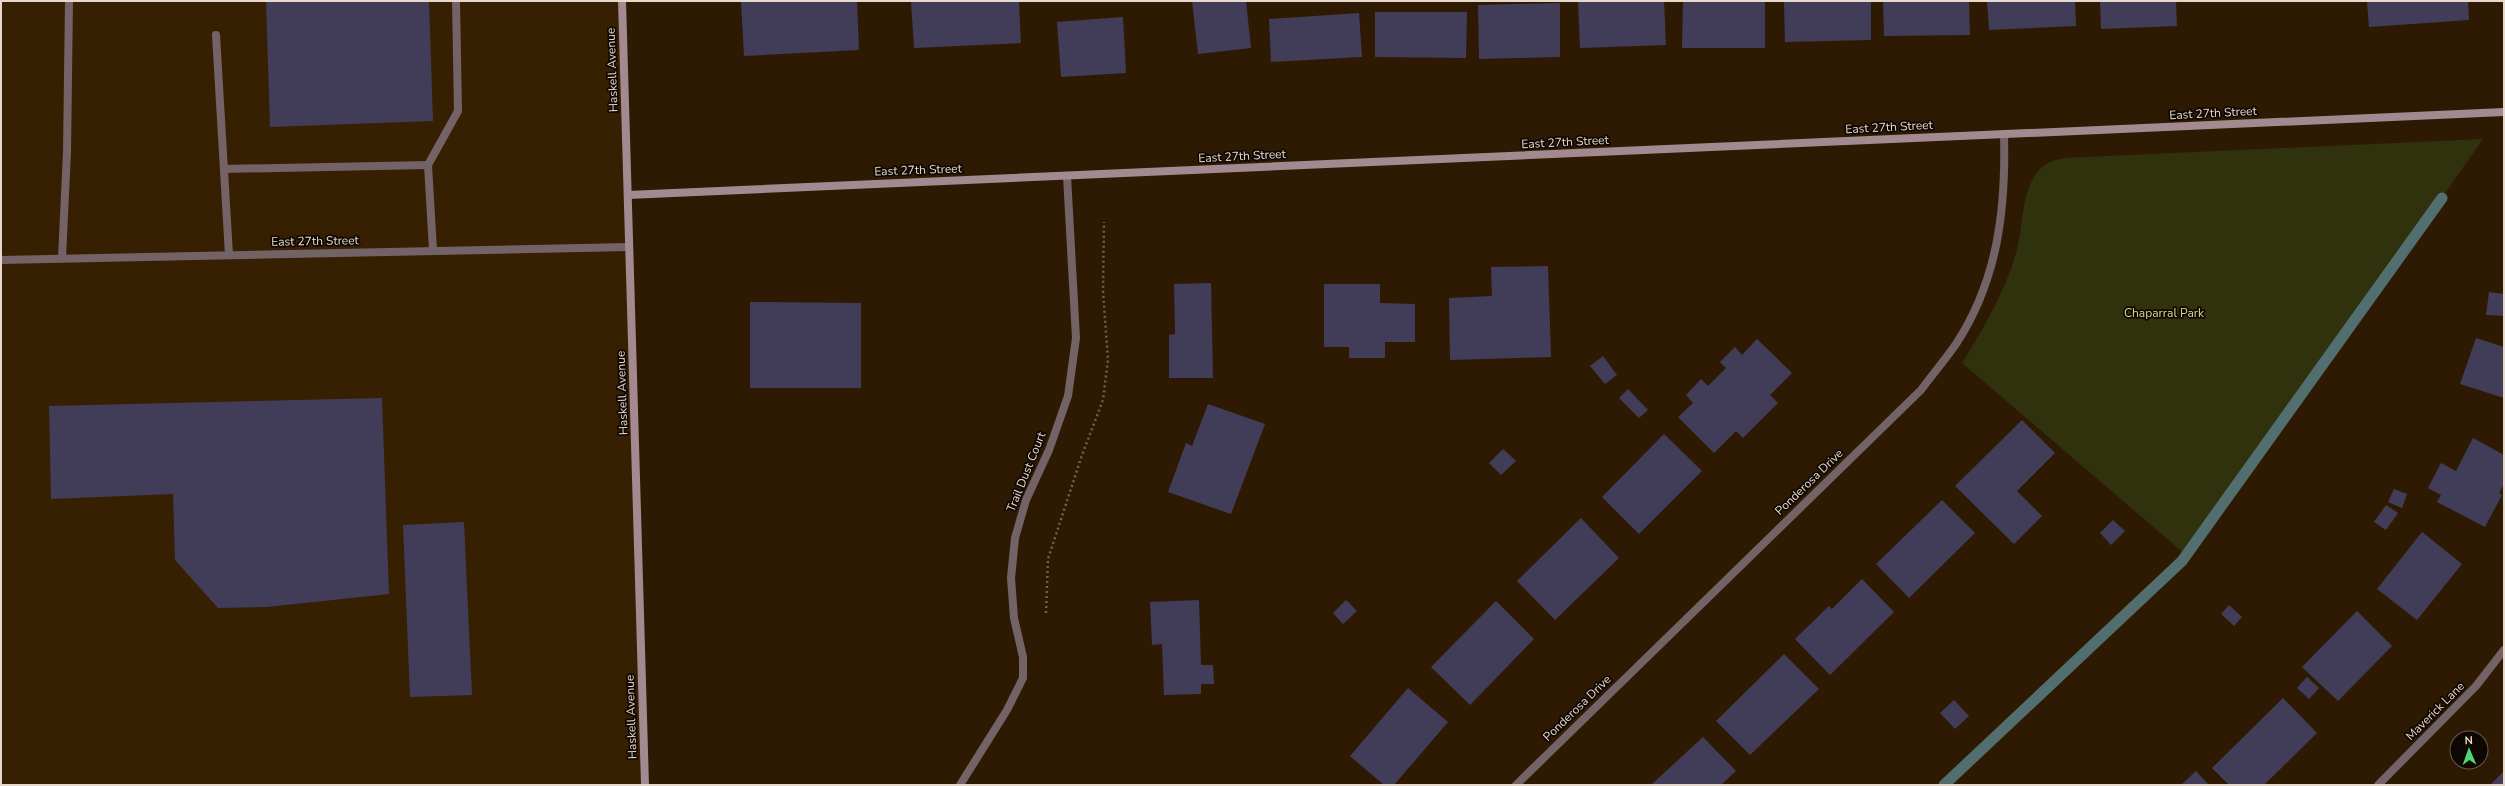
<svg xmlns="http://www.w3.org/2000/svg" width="2505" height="786" viewBox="0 0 2505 786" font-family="'Nunito Sans',sans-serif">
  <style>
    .built { fill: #371f01 }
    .green { fill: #30310d }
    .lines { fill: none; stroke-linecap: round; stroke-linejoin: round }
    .stream { stroke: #526e6f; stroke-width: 11 }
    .building { fill: #413d59 }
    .path { stroke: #72604d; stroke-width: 2.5; stroke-dasharray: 2 3; stroke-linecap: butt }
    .lane { stroke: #736367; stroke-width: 8 }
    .street { stroke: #736367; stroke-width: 8 }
    .secondary { stroke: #a38a91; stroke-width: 8 }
    .labels { text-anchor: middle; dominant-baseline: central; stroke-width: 3.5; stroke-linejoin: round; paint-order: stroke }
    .street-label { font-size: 12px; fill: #e6d8cb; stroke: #0f0702 }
    .park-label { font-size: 12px; fill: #d7da94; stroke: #0f0702 }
  </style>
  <rect width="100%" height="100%" fill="#2e1a03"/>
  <polygon class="built" points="1,1 622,1 645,785 1,785"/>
  <path class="green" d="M2483,139l-109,156 -188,260 -224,-192c21,-34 43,-71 54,-110 7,-23 5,-53 17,-74 7,-14 17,-18 31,-21z"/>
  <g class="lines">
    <polyline class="stream" points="1944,785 2182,561 2442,198"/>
  </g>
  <g class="building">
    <polygon points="429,1 433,121 270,127 266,2"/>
    <polygon points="857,1 859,50 744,56 741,2"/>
    <polygon points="911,1 1019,1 1021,43 914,48"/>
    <polygon points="1192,1 1246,1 1251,48 1198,54"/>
    <polygon points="1578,1 1664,1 1666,45 1580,48"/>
    <polygon points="1683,1 1765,1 1765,48 1682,48"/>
    <polygon points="1784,1 1871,1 1871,40 1785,42"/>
    <polygon points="1883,1 1969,1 1970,35 1884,36"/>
    <polygon points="1987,1 2075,1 2076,26 1989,30"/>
    <polygon points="2100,1 2176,1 2177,26 2101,29"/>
    <polygon points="2367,1 2468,1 2469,20 2369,27"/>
    <polygon points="1560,3 1560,57 1479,59 1478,5"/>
    <polygon points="1375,12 1467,12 1466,58 1375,57"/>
    <polygon points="1359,13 1362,57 1271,62 1269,19"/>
    <polygon points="1123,17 1126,73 1061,77 1057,22"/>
    <polygon points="1548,266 1551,357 1450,360 1449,298 1492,296 1491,267"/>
    <polygon points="1211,283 1213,378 1169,378 1169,335 1175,334 1174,284"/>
    <polygon points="1324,284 1380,284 1380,303 1415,304 1415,342 1385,342 1385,358 1349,358 1349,347 1324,347"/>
    <polygon points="2489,292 2504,294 2504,316 2486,315"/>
    <polygon points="750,302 861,303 861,388 750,388"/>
    <polygon points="2476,338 2504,347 2504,398 2460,384"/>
    <polygon points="1757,339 1792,373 1770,395 1778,403 1743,438 1736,431 1714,453 1678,417 1693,403 1686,395 1701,379 1708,386 1726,368 1720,362 1735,347 1742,355"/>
    <polygon points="1603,356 1617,375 1605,384 1590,366"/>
    <polygon points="1628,389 1648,410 1639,418 1619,398"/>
    <polygon points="382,398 389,594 267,607 218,608 175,560 173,494 51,499 49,406"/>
    <polygon points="1208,404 1265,424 1231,514 1168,492 1186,443 1192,446"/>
    <polygon points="2022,420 2055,453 2017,491 2042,516 2014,544 1955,486"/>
    <polygon points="1664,434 1702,471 1639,534 1602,497"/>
    <polygon points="2473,438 2504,455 2504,484 2499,493 2502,495 2485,527 2437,502 2441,495 2428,488 2441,463 2456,471"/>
    <polygon points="1503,449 1516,461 1501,475 1489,463"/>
    <polygon points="2394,489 2407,494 2402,508 2388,502"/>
    <polygon points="1942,500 1975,533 1909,598 1876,564"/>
    <polygon points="2386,505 2398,513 2386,530 2374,522"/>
    <polygon points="1581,518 1619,558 1555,620 1517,581"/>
    <polygon points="2113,520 2125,531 2111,545 2100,533"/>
    <polygon points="464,522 472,695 410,697 403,525"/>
    <polygon points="2422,532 2462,564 2417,620 2377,589"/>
    <polygon points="1862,579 1894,612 1830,675 1795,639 1829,606 1832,609"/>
    <polygon points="1199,600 1201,665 1213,665 1214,684 1201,684 1201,694 1164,695 1162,644 1152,645 1150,602"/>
    <polygon points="1346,600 1357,611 1343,624 1333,613"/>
    <polygon points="1496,601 1534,639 1470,705 1431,667"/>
    <polygon points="2229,605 2242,617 2234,626 2221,614"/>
    <polygon points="2357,611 2392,646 2338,701 2302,667"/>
    <polygon points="1784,654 1819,689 1750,755 1716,721"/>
    <polygon points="2307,677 2319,688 2309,699 2297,688"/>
    <polygon points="1408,688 1448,722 1394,785 1384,785 1350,756"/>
    <polygon points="2283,698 2317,733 2264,785 2229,785 2212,768"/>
    <polygon points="1954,700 1969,716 1955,729 1940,713"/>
    <polygon points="1703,737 1736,771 1721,785 1651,785"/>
    <polygon points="2196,771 2209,785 2181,785"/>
    <polygon points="2504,771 2504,785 2490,785"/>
  </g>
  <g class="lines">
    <polyline class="path" points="1046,613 1048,559 1082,455 1103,400 1108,360 1103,291 1104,222"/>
    <g class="lane">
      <polyline points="216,35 229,255"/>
      <polyline points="224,169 428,165"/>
      <polyline points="433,250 428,165 458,111 456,1"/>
      <polyline points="62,258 67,152 69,1"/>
    </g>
    <g class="street">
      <polyline points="1,260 629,247"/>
      <polyline points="960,785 1007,710 1023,678 1023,657 1014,618 1011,578 1015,538 1026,500 1049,450 1068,396 1076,338 1067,176"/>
      <path d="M1516,785l405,-395c11,-15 24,-30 35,-46 42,-64 50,-135 48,-210"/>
      <polyline points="2378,785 2476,686 2504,650"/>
    </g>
    <g class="secondary">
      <polyline points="622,1 645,785"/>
      <polyline points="628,195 2504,112"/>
    </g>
  </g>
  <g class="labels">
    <g class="street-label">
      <text transform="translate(612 70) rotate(-92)">Haskell Avenue</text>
      <text transform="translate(2213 113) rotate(-3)">East 27th Street</text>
      <text transform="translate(1889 127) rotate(-3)">East 27th Street</text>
      <text transform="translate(1565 142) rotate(-3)">East 27th Street</text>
      <text transform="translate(1242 156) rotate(-3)">East 27th Street</text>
      <text transform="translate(918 170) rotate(-2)">East 27th Street</text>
      <text transform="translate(315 241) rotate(-1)">East 27th Street</text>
      <text transform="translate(622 393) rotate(-92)">Haskell Avenue</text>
      <text transform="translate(1026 472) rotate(-68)">Trail Dust Court</text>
      <text transform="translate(1809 482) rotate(-44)">Ponderosa Drive</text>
      <text transform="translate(1577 708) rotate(-44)">Ponderosa Drive</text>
      <text transform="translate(2435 711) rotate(-45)">Maverick Lane</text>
      <text transform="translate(631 717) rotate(-92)">Haskell Avenue</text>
    </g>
    <g class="park-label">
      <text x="2164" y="313">Chaparral Park</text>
    </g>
  </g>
  <rect width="2505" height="786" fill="none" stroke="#e6d8cb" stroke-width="4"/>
  <g transform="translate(2469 750) rotate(358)"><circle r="19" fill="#0f0702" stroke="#655b52"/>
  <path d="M0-3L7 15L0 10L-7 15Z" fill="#50d674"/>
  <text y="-6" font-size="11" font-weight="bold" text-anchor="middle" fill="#e6d8cb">N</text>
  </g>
</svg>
